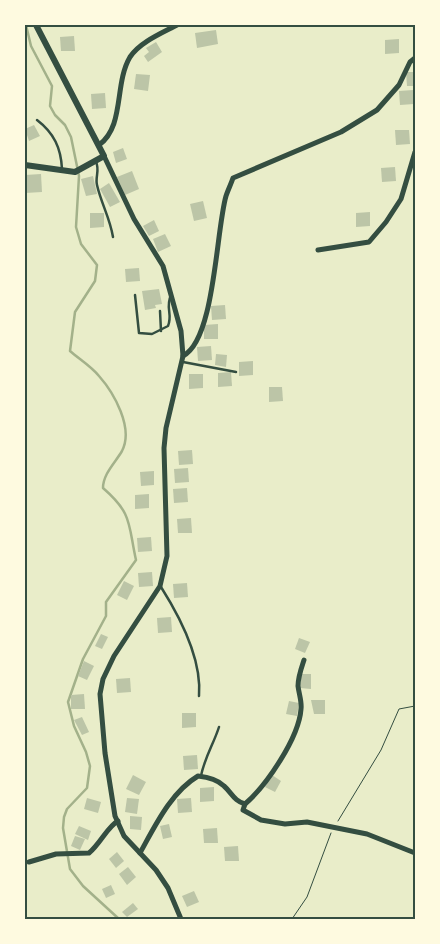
<svg xmlns="http://www.w3.org/2000/svg" width="440" height="944" viewBox="0 0 440 944" font-family="'Fira Sans Condensed',sans-serif">
  <style>
    .lines { fill: none; stroke-linecap: round; stroke-linejoin: round }
    .stream { stroke: #a3b18a; stroke-width: 2.5 }
    .building { fill: #bcc5a7 }
    .path { stroke: #344e41; stroke-width: 1 }
    .service { stroke: #344e41; stroke-width: 2.5 }
    .minor { stroke: #344e41; stroke-width: 5 }
    .tertiary { stroke: #344e41; stroke-width: 6 }
    .neatline { fill: none; stroke: #344e41; stroke-width: 2 }
  </style>
  <rect width="100%" height="100%" fill="#e9edc9"/>
  <g class="lines">
    <path class="stream" d="M26,25l5,21 21,40 -2,20 5,9 10,10 6,12 8,39 -3,51 5,17 16,21 -2,16 -20,31 -5,39c9,8 21,15 29,25 15,17 35,52 23,75 -7,12 -19,23 -19,37 30,26 25,36 33,72l-30,42v14l-23,43 -15,43 6,24 12,26 4,14 -3,22 -20,21 -3,8 -1,11 7,41 13,17 36,33"/>
  </g>
  <g class="building">
    <polygon points="216,30 218,44 197,48 195,33"/>
    <polygon points="74,36 75,51 61,51 60,37"/>
    <polygon points="399,39 399,53 385,54 385,40"/>
    <polygon points="156,42 162,52 148,62 144,56 149,52 146,48"/>
    <polygon points="406,72 415,72 415,86 407,86"/>
    <polygon points="136,74 150,75 148,91 134,89"/>
    <polygon points="413,90 414,104 400,105 399,91"/>
    <polygon points="105,93 106,108 92,109 91,94"/>
    <polygon points="34,125 40,136 29,141 25,129"/>
    <polygon points="395,130 409,130 410,144 396,145"/>
    <polygon points="123,148 127,159 116,163 113,152"/>
    <polygon points="395,167 396,181 382,182 381,168"/>
    <polygon points="132,171 139,189 125,195 117,177"/>
    <polygon points="41,174 42,192 25,193 25,175"/>
    <polygon points="93,176 97,194 86,196 81,179"/>
    <polygon points="109,183 120,202 110,207 100,189"/>
    <polygon points="203,201 207,218 194,221 190,204"/>
    <polygon points="370,212 370,226 356,227 356,213"/>
    <polygon points="90,213 104,213 104,227 90,228"/>
    <polygon points="154,220 159,231 149,236 143,226"/>
    <polygon points="165,234 171,246 158,252 153,239"/>
    <polygon points="139,268 140,281 126,282 125,269"/>
    <polygon points="159,289 162,304 155,305 156,308 145,310 142,291"/>
    <polygon points="225,305 226,319 212,320 211,306"/>
    <polygon points="218,324 218,339 204,339 204,325"/>
    <polygon points="211,346 212,360 198,361 197,347"/>
    <polygon points="216,354 227,355 226,367 215,365"/>
    <polygon points="253,361 253,375 239,376 239,362"/>
    <polygon points="231,372 232,386 218,387 218,373"/>
    <polygon points="189,374 203,374 203,388 189,389"/>
    <polygon points="269,387 282,387 283,401 269,402"/>
    <polygon points="192,450 193,464 179,465 178,451"/>
    <polygon points="188,468 189,482 175,483 174,469"/>
    <polygon points="154,471 154,485 141,486 140,472"/>
    <polygon points="187,488 188,502 174,503 173,489"/>
    <polygon points="149,494 149,508 135,509 135,495"/>
    <polygon points="191,518 192,533 178,533 177,519"/>
    <polygon points="151,537 152,551 138,552 137,538"/>
    <polygon points="152,572 153,586 139,587 138,573"/>
    <polygon points="124,581 134,586 127,600 117,595"/>
    <polygon points="187,583 188,597 174,598 173,584"/>
    <polygon points="171,617 172,632 158,633 157,618"/>
    <polygon points="101,634 108,637 102,649 95,646"/>
    <polygon points="299,638 310,642 305,653 295,649"/>
    <polygon points="84,661 94,666 87,680 78,676"/>
    <polygon points="301,674 311,674 311,689 300,688"/>
    <polygon points="130,678 131,692 117,693 116,679"/>
    <polygon points="84,694 85,709 71,709 71,695"/>
    <polygon points="311,700 325,700 325,714 314,714"/>
    <polygon points="289,701 299,703 297,716 286,714"/>
    <polygon points="182,713 196,713 196,727 182,728"/>
    <polygon points="82,717 89,732 82,735 74,720"/>
    <polygon points="197,755 198,769 184,770 183,756"/>
    <polygon points="133,775 146,782 139,795 126,789"/>
    <polygon points="272,775 281,781 275,792 265,787"/>
    <polygon points="214,787 214,801 200,802 200,788"/>
    <polygon points="87,798 101,802 98,813 84,809"/>
    <polygon points="127,798 139,799 137,814 125,812"/>
    <polygon points="191,798 192,812 178,813 177,799"/>
    <polygon points="130,816 142,817 141,830 130,829"/>
    <polygon points="169,824 172,837 163,839 160,826"/>
    <polygon points="79,826 91,831 88,840 75,834"/>
    <polygon points="217,828 218,843 204,843 203,829"/>
    <polygon points="75,836 85,839 80,850 71,846"/>
    <polygon points="238,846 239,861 225,861 224,847"/>
    <polygon points="117,852 124,861 116,868 109,859"/>
    <polygon points="128,867 136,877 127,885 119,874"/>
    <polygon points="111,885 115,894 106,898 102,889"/>
    <polygon points="194,891 199,902 187,907 182,896"/>
    <polygon points="133,903 138,909 127,917 122,912"/>
  </g>
  <g class="lines">
    <g class="path">
      <polyline points="338,821 381,750 399,709 415,706"/>
      <polyline points="292,919 307,897 331,833"/>
    </g>
    <g class="service">
      <path d="M37,120c17,13 24,28 25,49"/>
      <path d="M96,162c4,8 -1,15 1,23 4,18 13,33 16,52"/>
      <path d="M135,295l4,38 13,1 16,-8c5,-12 -3,-18 3,-31"/>
      <polyline points="160,311 161,331"/>
      <polyline points="183,362 236,372"/>
      <path d="M161,587c19,30 41,72 38,109"/>
      <path d="M201,776c3,-17 13,-33 18,-49"/>
    </g>
    <g class="minor">
      <path d="M99,145c26,-19 15,-61 31,-88 10,-15 32,-24 47,-32"/>
      <polyline points="104,156 134,219 163,266 181,331 183,356 166,428 164,448 167,556 160,586 114,656 103,679 100,694 105,753 115,816 124,836 156,870 168,888 181,919"/>
      <polyline points="318,250 369,242 386,222 401,199 415,152"/>
      <path d="M183,356c32,-16 33,-126 43,-160 2,-6 5,-12 7,-18l108,-46 36,-22 22,-25 11,-23 5,-4"/>
      <polyline points="245,804 243,810 261,820 285,824 307,822 367,834 415,853"/>
      <path d="M140,853c15,-27 31,-61 58,-77 9,1 19,3 26,10 8,7 10,15 21,18 21,-18 54,-66 56,-95 1,-7 -2,-15 -3,-23 0,-9 3,-17 6,-26"/>
      <path d="M29,862l27,-8 33,-1c11,-9 19,-27 29,-32"/>
    </g>
    <polyline class="tertiary" points="25,165 75,172 104,156 36,25"/>
  </g>
  <rect width="440" height="944" fill="none" stroke="#fefae0" stroke-width="52"/>
  <rect x="26" y="26" width="388" height="892" class="neatline"/>
</svg>
